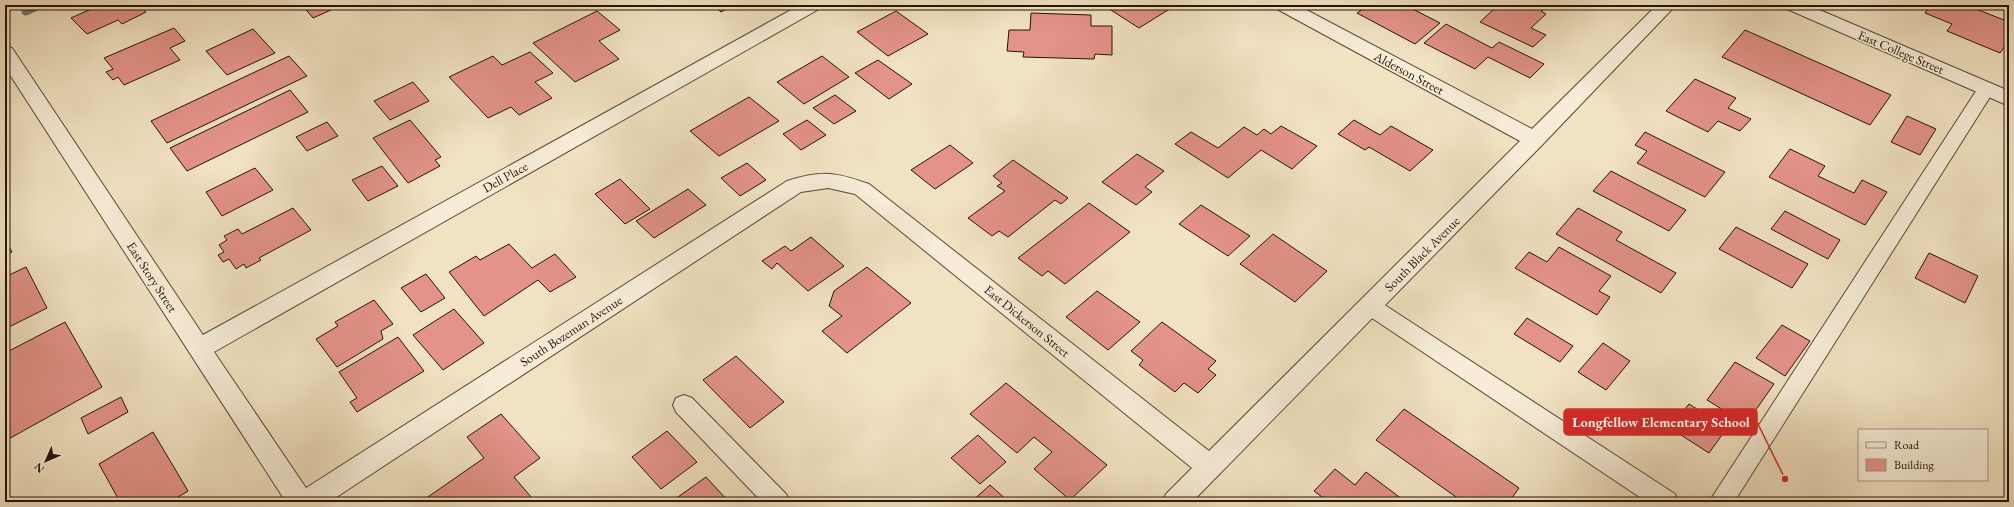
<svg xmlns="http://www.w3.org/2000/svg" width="2014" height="507" viewBox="0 0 2014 507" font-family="'EB Garamond',serif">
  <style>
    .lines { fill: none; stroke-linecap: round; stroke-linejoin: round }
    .stream { stroke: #6c7971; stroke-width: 9 }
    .building { fill: #e39388; stroke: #241404 }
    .service-casing { stroke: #574833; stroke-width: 2 }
    .minor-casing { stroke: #574833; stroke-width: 2 }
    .service { fill: #f6ecd7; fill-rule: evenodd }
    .minor { fill: #f6ecd7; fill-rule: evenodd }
    .labels { text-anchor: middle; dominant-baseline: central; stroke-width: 3.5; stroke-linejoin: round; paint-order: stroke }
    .street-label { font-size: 13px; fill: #241404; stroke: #f6ecd7 }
    .leader { fill: none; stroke: #d62828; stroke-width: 1.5 }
    .callout-dot { fill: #d62828; stroke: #f6ecd7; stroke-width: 1.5 }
    .callout { fill: #d62828; stroke: #d62828; stroke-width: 1.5 }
    .callout-label { font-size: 14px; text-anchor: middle; font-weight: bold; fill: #fff }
  </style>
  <rect width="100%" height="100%" fill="#f1e2c1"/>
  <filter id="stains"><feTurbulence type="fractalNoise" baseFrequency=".005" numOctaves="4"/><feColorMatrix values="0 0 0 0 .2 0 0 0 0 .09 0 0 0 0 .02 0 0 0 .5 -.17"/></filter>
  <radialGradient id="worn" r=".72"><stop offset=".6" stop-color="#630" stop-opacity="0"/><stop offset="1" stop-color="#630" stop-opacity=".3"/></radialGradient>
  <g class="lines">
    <polyline class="stream" points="26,11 39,5"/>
  </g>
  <g class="building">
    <polygon points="100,5 155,5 144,10 146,12 122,24 118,20 87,34 71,18"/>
    <polygon points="302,5 342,5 313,18"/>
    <polygon points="713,5 734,5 721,12"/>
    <polygon points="1103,5 1176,5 1139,28"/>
    <polygon points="1368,5 1405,5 1440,23 1415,44 1357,13"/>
    <polygon points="1492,5 1549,5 1541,11 1546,14 1531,28 1546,35 1533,47 1480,22 1496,7"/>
    <polygon points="1931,5 1966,5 2009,22 2009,40 2000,53 1947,31 1952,24 1925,13"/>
    <polygon points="597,11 620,30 599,41 619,59 575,82 533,43"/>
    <polygon points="896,11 928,34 888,56 857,32"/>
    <polygon points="1031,13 1091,15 1091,26 1112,26 1112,55 1095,54 1094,59 1023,57 1024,52 1007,51 1009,30 1030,30"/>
    <polygon points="1446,24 1492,48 1499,42 1544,64 1530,78 1488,57 1475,69 1424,43"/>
    <polygon points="174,28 185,41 170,48 180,60 124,85 118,77 113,80 106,72 113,69 104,58"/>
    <polygon points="253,29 275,53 227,75 206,51"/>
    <polygon points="1745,30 1891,95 1870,125 1722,57"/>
    <polygon points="530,52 553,73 535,82 552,98 519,115 511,107 488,118 449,77 493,56 502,65"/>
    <polygon points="289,56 307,76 167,143 151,121"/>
    <polygon points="822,56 849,77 804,104 777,82"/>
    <polygon points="878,60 912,84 889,99 855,73"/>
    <polygon points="1695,79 1736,98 1728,108 1751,119 1740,131 1718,121 1708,132 1666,111"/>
    <polygon points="413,82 429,101 390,120 374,101"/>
    <polygon points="290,90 308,112 187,171 170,148"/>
    <polygon points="835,95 856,111 834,124 813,108"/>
    <polygon points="749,97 779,121 719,156 690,131"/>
    <polygon points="1907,116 1936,129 1920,155 1891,142"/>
    <polygon points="410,120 441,157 435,160 440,166 408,183 373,138"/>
    <polygon points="807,120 826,135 801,150 783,134"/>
    <polygon points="1354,120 1380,135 1391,126 1433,150 1410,171 1369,147 1365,150 1338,134"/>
    <polygon points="327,122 338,136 307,151 296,137"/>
    <polygon points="1281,126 1317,146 1292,169 1261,150 1228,178 1175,144 1191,132 1218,148 1244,127 1257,135 1264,129 1271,134"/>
    <polygon points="1645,132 1725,172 1705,197 1637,163 1647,151 1635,145"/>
    <polygon points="950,145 973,163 935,189 911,170"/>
    <polygon points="1790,149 1825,166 1818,176 1854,193 1862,180 1887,192 1865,225 1769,177"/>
    <polygon points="1137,154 1164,171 1145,187 1152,192 1136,205 1102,182"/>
    <polygon points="1013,160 1068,198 1061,204 1055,200 1008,237 999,231 992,236 968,218 1005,191 997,186 1002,183 993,176"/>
    <polygon points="747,163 766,180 740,196 721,178"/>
    <polygon points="382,166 398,186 368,201 352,180"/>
    <polygon points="255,168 273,190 222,216 206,192"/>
    <polygon points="1611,171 1686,210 1669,231 1593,191"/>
    <polygon points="620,179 650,209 625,224 595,194"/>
    <polygon points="688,189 706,205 654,238 636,221"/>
    <polygon points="1089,203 1130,232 1065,284 1048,271 1042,276 1018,258"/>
    <polygon points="1201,205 1250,236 1228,256 1179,224"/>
    <polygon points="293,208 311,230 259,258 261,260 246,268 244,264 236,269 229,259 223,262 218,255 224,252 219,245 227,240 224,236 238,229 242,234"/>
    <polygon points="1578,208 1622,232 1616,240 1676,273 1661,293 1556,234"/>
    <polygon points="1785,211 1840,240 1828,259 1771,229"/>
    <polygon points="1736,227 1808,264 1792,288 1719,249"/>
    <polygon points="1273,234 1327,271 1295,302 1240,264"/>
    <polygon points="811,237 844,266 808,291 777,263 772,269 762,261 785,246 791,251"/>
    <polygon points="5,240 12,252 5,255"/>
    <polygon points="509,244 532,268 555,254 576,277 550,292 538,280 484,316 449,272 476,256 480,260"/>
    <polygon points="1559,247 1611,276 1599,291 1610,297 1597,315 1515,268 1529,252 1547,262"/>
    <polygon points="1929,253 1978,276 1965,303 1915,278"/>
    <polygon points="26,267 47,308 5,329 5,277"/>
    <polygon points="867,267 911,303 847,353 822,331 842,316 829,306 834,291"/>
    <polygon points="426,274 445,298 421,312 401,288"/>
    <polygon points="1097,291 1140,322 1108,350 1066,317"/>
    <polygon points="374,300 393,324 381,331 383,339 337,367 316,339 338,326 335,322"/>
    <polygon points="454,309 484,343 443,370 413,335"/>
    <polygon points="1527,318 1573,346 1560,362 1514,334"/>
    <polygon points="65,322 102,387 5,441 5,353"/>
    <polygon points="1162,322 1216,361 1208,369 1216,375 1198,393 1184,383 1175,392 1139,365 1143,360 1131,351"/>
    <polygon points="1782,325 1810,341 1785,376 1756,358"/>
    <polygon points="398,337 424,371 357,412 350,402 357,398 339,372"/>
    <polygon points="1603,343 1630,361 1606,390 1578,372"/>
    <polygon points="736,356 784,402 750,428 703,380"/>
    <polygon points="1735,362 1774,384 1746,424 1707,400"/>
    <polygon points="1006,383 1107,465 1070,500 1034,469 1052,452 1034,437 1017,453 970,414"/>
    <polygon points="121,397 128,412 88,434 81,418"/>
    <polygon points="1689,404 1727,428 1709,453 1670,428"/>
    <polygon points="1404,409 1519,488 1509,502 1463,502 1376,440"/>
    <polygon points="501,414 540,458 514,477 531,497 525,502 427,502 425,499 484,458 467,437"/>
    <polygon points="667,431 697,462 661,489 632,457"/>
    <polygon points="153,432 188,491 170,502 120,502 99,464"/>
    <polygon points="978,435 1006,462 980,484 951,458"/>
    <polygon points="1335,469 1355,485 1366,472 1406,502 1329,502 1314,491"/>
    <polygon points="706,477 729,502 671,502"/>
    <polygon points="990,485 1009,502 971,502"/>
  </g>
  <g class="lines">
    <defs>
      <g id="service">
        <polygon points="1986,83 1992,85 1995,89 1734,502 1709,502 1980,85"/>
        <polygon points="1370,298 1377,300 1675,494 1679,502 1647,502 1363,312 1360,306 1363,300"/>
        <polygon points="684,395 692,398 786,494 790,502 762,502 676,412 673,405 676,398"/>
      </g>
      <g id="minor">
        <path d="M800,5h22l-3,4 -605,343 92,136 481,-307c35,-11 48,-9 82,3l340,267 311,-310 -243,-132 -3,-4h23l235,124 125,-124h19l-134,140 -350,357h-30l4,-8 26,-26 -337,-274 -27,-6 -27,4 -472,310h-43l-281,-435v-21l7,2 191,287z"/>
        <polygon points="1784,5 1808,5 2009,91 2009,106 1787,9"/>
      </g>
    </defs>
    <use href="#service" class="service-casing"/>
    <use href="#minor" class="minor-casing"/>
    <use href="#service" class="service"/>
    <use href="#minor" class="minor"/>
  </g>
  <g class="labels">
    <g class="street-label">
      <text transform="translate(1901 52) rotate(23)">East College Street</text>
      <text transform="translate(1409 73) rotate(28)">Alderson Street</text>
      <text transform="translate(505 177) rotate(-29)">Dell Place</text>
      <text transform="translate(1422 254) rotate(-45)">South Black Avenue</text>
      <text transform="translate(152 277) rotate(57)">East Story Street</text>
      <text transform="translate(1027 321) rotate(39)">East Dickerson Street</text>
      <text transform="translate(571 331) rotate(-33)">South Bozeman Avenue</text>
    </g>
  </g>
  <path class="leader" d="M1785 479L1757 422"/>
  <circle class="callout-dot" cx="1785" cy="479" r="4"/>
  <rect class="callout" x="1564" y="409" width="193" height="26" rx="4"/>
  <g class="callout-label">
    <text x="1661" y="427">Longfellow Elementary School</text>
  </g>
  <rect width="2014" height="507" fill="none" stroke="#f1e2c1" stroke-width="20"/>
  <rect x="6" y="6" width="2002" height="495" fill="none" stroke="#241404" stroke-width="2"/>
  <rect x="10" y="10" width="1994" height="487" fill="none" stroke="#241404"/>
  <rect x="1858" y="429" width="130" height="52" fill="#f6ecd7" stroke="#a29683"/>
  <rect x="1866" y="442" width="20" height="6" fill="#f6ecd7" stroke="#a29683"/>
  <text x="1894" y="449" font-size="12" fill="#241404">Road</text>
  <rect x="1866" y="459" width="20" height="12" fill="#e39388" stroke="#a29683"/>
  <text x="1894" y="469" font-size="12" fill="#241404">Building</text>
  <g transform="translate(46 461) rotate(225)" stroke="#f6ecd7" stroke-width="3" paint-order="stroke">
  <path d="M0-3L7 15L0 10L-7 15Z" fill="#241404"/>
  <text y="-6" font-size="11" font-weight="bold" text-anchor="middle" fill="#241404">N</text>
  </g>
  <rect width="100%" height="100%" filter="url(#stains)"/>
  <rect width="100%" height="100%" fill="url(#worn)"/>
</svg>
